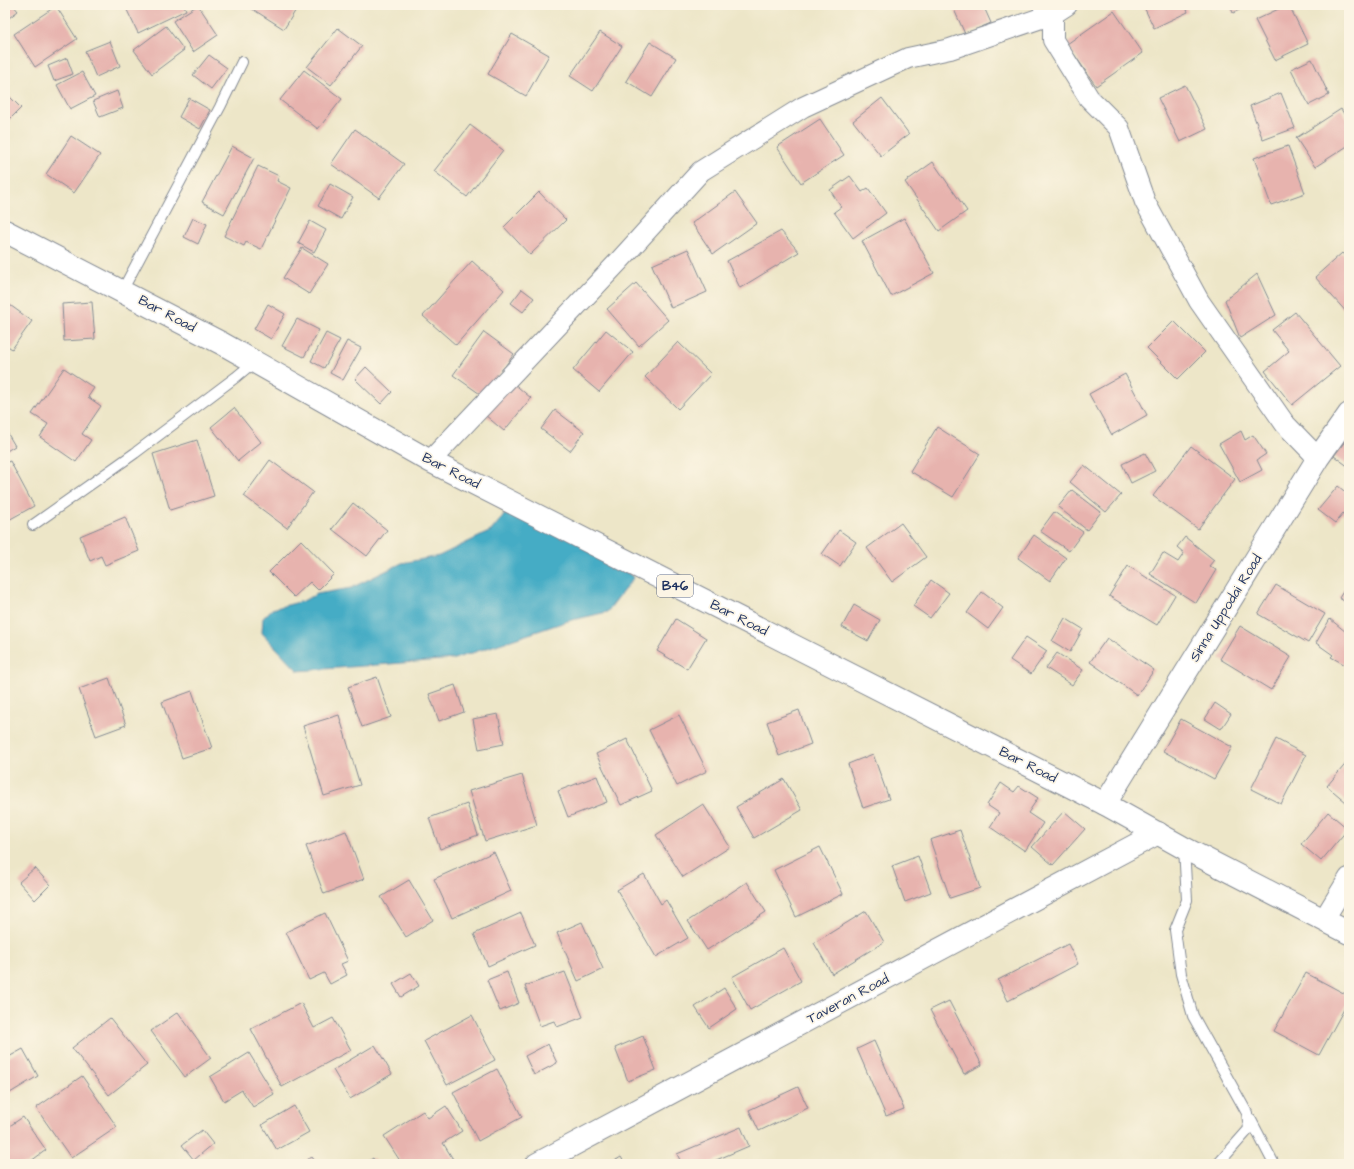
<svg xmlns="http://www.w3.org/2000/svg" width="1354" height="1169" viewBox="0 0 1354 1169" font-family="'Architects Daughter',sans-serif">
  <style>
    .water { fill: #45acc5; stroke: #306e92 }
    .building { fill: #e7b3ae }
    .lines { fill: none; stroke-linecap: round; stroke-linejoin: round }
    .service-casing { stroke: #848a93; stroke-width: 12 }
    .minor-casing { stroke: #848a93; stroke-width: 22 }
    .tertiary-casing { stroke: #848a93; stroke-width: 24 }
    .primary-casing { stroke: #848a93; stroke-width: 24 }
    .service { stroke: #fff; stroke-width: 10 }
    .minor { stroke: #fff; stroke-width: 20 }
    .tertiary { stroke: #fff; stroke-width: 22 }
    .primary { stroke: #fff; stroke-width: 22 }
    .labels { text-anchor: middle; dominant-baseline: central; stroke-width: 3.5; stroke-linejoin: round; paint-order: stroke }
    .shield { fill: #fcf5e5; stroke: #5e6a86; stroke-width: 1 }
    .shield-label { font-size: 13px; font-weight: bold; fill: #1b2f5e }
    .street-label { font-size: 14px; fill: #1b2f5e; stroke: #fcf5e5 }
  </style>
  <rect width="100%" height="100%" fill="#fcf5e5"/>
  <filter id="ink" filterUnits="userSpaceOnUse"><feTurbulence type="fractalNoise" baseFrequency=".025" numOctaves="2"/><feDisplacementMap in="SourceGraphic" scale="8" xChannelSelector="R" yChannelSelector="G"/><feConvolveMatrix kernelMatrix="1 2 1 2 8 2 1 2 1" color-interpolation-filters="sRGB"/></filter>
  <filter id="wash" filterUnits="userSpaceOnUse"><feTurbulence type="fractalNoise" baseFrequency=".012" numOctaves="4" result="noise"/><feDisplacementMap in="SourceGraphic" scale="16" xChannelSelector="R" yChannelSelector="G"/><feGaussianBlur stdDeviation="0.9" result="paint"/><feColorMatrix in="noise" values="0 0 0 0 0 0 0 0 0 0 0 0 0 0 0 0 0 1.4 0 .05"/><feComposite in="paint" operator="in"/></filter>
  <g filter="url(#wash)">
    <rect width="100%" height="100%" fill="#ede6c8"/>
    <polygon class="water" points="510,508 557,527 634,577 607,612 568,621 454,659 298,671 262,633 263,618 272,609 303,601 317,594 351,588 402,563 439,556 491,531"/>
    <g id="blocks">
      <g class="building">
        <polygon points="5,5 13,5 18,11 5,21"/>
        <polygon points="132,5 184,5 186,10 138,33 126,8"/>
        <polygon points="198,5 218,35 193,52 173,21"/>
        <polygon points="246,5 299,5 284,29"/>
        <polygon points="952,5 983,5 991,23 965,34"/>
        <polygon points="1143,5 1185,5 1188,12 1154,28"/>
        <polygon points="1230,5 1249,5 1233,13"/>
        <polygon points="1287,5 1289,5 1308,44 1275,60 1255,20"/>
        <polygon points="56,6 77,39 35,67 14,34"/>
        <polygon points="1114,11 1143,53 1096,86 1067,44"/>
        <polygon points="166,26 184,50 152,74 134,50"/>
        <polygon points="338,28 362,46 331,85 307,67"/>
        <polygon points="600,32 622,46 593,91 570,76"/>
        <polygon points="512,34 549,55 526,96 488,74"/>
        <polygon points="110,41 120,66 96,77 85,51"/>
        <polygon points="650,42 676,58 652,97 626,81"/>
        <polygon points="209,55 227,68 211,89 193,75"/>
        <polygon points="67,58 73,74 54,81 48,66"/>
        <polygon points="1312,59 1329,95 1309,105 1291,69"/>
        <polygon points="304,70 342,99 318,129 280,100"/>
        <polygon points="82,72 95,96 70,109 57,85"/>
        <polygon points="1185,85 1207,129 1180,142 1158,98"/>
        <polygon points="117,91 123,108 100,117 93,101"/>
        <polygon points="5,92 21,108 5,124"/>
        <polygon points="1281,93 1295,128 1263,140 1250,106"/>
        <polygon points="189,98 210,110 200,129 179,117"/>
        <polygon points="882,98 909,134 881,156 853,121"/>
        <polygon points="1341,109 1349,122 1349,145 1315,167 1296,138"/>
        <polygon points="820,119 844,155 801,183 777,147"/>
        <polygon points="470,125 503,150 467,197 434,171"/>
        <polygon points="355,129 404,164 379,198 331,164"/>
        <polygon points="71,136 100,155 74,193 46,174"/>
        <polygon points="232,146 254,158 224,214 202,202"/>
        <polygon points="1288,146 1305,193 1271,205 1254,158"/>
        <polygon points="933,162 967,211 939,231 905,182"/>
        <polygon points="258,166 279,176 277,181 291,188 261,249 246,242 244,246 224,236"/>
        <polygon points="850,176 862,192 868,188 886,213 853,238 834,212 841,207 830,190"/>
        <polygon points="330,184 353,197 341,219 318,206"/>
        <polygon points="539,192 566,220 530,255 504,227"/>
        <polygon points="735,192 757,223 713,254 692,223"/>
        <polygon points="193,218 207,224 198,244 184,237"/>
        <polygon points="904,218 934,273 891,296 862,241"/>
        <polygon points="310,221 326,230 314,252 298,243"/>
        <polygon points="781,231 799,252 740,288 727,261"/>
        <polygon points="302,248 328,264 309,294 283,278"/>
        <polygon points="688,249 707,292 671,308 652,265"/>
        <polygon points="1349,250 1349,315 1315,277 1342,253 1344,255"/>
        <polygon points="472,261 504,290 456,345 423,316"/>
        <polygon points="1257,274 1276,315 1240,338 1225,300"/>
        <polygon points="636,283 668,320 639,346 607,309"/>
        <polygon points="522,289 534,298 523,312 511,303"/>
        <polygon points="92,302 95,339 64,341 62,304"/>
        <polygon points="7,303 32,321 12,349 5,344 5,305"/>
        <polygon points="268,304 285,314 271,339 254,329"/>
        <polygon points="1295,312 1340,366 1292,405 1265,371 1289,351 1272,330"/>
        <polygon points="297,319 319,330 304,357 282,346"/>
        <polygon points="1174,321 1205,352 1178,379 1147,348"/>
        <polygon points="606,330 633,352 599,392 573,370"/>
        <polygon points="484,332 514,354 483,396 453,375"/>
        <polygon points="326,333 340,340 324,368 311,361"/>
        <polygon points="347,341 361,348 343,380 330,373"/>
        <polygon points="678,342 711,374 678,409 645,377"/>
        <polygon points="366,367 392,392 381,404 355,379"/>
        <polygon points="64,368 94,388 88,397 101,406 82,434 91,440 76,462 40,437 48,424 32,414"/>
        <polygon points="1125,374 1147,415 1112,435 1089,394"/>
        <polygon points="512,382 531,398 504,431 485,415"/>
        <polygon points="234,408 261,442 238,461 211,427"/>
        <polygon points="555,410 584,432 570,451 541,429"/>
        <polygon points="937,427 980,454 953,497 910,471"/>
        <polygon points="5,429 15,446 5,452"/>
        <polygon points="1241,431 1245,440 1253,435 1266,454 1257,460 1262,470 1240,482 1219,444"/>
        <polygon points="1349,436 1349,467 1334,456"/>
        <polygon points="197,440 214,496 170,510 153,454"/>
        <polygon points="1191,446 1235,479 1198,529 1153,496"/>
        <polygon points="1145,453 1155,471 1131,483 1122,464"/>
        <polygon points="270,460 313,492 287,528 244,496"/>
        <polygon points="10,461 34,506 5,522 5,463"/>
        <polygon points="1084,465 1121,495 1106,512 1070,482"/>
        <polygon points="1338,486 1349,495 1349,518 1343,513 1335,523 1318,510"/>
        <polygon points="1072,490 1101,512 1087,530 1058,507"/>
        <polygon points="353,503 387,530 367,556 332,529"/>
        <polygon points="1054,512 1083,532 1069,551 1040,531"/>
        <polygon points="125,517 139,551 105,565 101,556 90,561 80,536"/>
        <polygon points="901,523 926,557 892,582 867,548"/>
        <polygon points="839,530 856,542 840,566 822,554"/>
        <polygon points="1034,535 1066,558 1050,581 1018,558"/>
        <polygon points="1185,537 1214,560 1209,566 1216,570 1196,603 1150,574 1163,553 1178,562 1184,553 1177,547"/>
        <polygon points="301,540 334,574 318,590 310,582 294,597 269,572"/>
        <polygon points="1128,566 1175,595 1157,625 1109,596"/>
        <polygon points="931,580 949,593 930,618 913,606"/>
        <polygon points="1349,582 1349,604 1339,598"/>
        <polygon points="1276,585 1325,614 1308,643 1258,614"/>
        <polygon points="982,592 1003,608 988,629 967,613"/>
        <polygon points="854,605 880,620 868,641 842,627"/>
        <polygon points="1065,618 1083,629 1070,652 1052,641"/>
        <polygon points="676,619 706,638 687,669 657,651"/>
        <polygon points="1330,619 1346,632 1349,626 1349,667 1331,657 1333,655 1316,643"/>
        <polygon points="1240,626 1291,657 1271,690 1220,659"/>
        <polygon points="1026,637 1047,651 1031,674 1010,660"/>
        <polygon points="1107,638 1154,670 1137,695 1090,662"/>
        <polygon points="1057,653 1083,670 1072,685 1046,668"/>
        <polygon points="377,677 391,717 362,727 348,687"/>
        <polygon points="109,678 126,725 96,736 79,689"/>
        <polygon points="455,685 464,712 439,721 429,694"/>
        <polygon points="192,691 212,748 182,758 162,702"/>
        <polygon points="1215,703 1231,714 1221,729 1205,719"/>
        <polygon points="799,710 811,744 779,756 767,722"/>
        <polygon points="498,714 504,744 479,749 473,719"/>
        <polygon points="339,715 360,785 324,796 303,726"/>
        <polygon points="679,715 707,771 677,786 649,730"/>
        <polygon points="1181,719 1232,747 1214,779 1163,751"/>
        <polygon points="627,739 652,791 621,805 596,754"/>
        <polygon points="1276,739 1306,755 1281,804 1251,789"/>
        <polygon points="873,754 889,799 863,808 848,764"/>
        <polygon points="1349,760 1349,798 1346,802 1327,786"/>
        <polygon points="522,775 537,825 485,841 469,791"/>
        <polygon points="597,776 607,802 568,817 558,791"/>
        <polygon points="784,779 802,810 754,838 736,807"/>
        <polygon points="1001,783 1014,792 1019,786 1038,798 1028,813 1043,823 1025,851 990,827 999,813 987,805"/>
        <polygon points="467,804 478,835 440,849 429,818"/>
        <polygon points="703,804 730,847 683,877 656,835"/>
        <polygon points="1064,811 1085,829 1053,865 1032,847"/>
        <polygon points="1328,812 1348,829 1321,861 1301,844"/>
        <polygon points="960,830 980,888 950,898 930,840"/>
        <polygon points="346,831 364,879 324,894 306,846"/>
        <polygon points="820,847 843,894 796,917 774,870"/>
        <polygon points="494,852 511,891 452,918 434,879"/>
        <polygon points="918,856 931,892 905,902 892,866"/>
        <polygon points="35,868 50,885 35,900 19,882"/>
        <polygon points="644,874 661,904 666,900 688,938 656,957 617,890"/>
        <polygon points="409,880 433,920 406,937 381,897"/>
        <polygon points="747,882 766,912 707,950 688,921"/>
        <polygon points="866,911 884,942 832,974 814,943"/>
        <polygon points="325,913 348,961 341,964 347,975 330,984 324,973 309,980 286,932"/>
        <polygon points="521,913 535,945 488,966 474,934"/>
        <polygon points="582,922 603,969 578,981 557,933"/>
        <polygon points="1068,944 1078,964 1008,1001 998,980"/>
        <polygon points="783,948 801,981 750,1010 732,977"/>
        <polygon points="507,972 519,1003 500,1011 487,980"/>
        <polygon points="565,972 583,1017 557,1027 554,1021 540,1026 525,986"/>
        <polygon points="411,973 419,986 401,997 393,984"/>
        <polygon points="1306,973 1349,996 1349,1000 1319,1055 1274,1031"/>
        <polygon points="724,988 737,1009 709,1028 695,1007"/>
        <polygon points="949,1001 982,1065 964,1074 930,1010"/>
        <polygon points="301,1003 314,1028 333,1018 351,1050 282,1087 251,1029"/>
        <polygon points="178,1012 211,1058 185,1077 151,1031"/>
        <polygon points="472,1015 495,1060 447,1085 424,1041"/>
        <polygon points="110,1018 147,1065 109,1095 72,1048"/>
        <polygon points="643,1036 656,1070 628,1081 615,1048"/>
        <polygon points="874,1041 904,1109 886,1116 857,1049"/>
        <polygon points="548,1044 557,1063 534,1075 525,1056"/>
        <polygon points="375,1045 392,1074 350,1099 333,1070"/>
        <polygon points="23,1049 38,1076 5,1096 5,1059"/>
        <polygon points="249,1053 274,1094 253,1107 242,1090 224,1101 210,1077"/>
        <polygon points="497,1069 522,1117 478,1141 453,1092"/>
        <polygon points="82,1076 117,1127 71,1158 36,1108"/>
        <polygon points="798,1087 808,1108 759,1131 749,1110"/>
        <polygon points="294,1106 309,1132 277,1150 262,1125"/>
        <polygon points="446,1106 462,1131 443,1143 456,1164 402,1164 384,1136 423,1111 428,1118"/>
        <polygon points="23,1117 46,1150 27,1164 5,1164 5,1129"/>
        <polygon points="741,1127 749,1146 707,1164 682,1164 677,1154"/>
        <polygon points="202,1130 213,1144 194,1160 182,1145"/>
        <polygon points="312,1157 317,1164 300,1164"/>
        <polygon points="621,1157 625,1164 611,1164 611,1163"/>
        <polygon points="373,1158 376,1164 364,1164"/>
      </g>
    </g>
  </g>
  <g filter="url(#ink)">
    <use href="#blocks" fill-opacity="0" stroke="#848a93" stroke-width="1"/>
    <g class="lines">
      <defs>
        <g id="service">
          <polyline points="122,291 220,107 242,62"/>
          <polyline points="33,525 135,453 236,377 254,362"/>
          <polyline points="1184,848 1187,900 1175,930 1181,974 1193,1016 1247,1113 1249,1129 1218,1164"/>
          <polyline points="1251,1120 1274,1164"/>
        </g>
        <g id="minor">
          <polyline points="1043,5 1053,14 1053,40 1089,98 1119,128 1145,202 1199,301 1285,424 1318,458"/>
          <polyline points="430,461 620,260 701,171 803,107 908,58 950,49 1053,14 1067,5"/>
          <polyline points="1324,919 1349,878"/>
        </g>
        <g id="tertiary">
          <polyline points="1105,804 1318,458 1349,414"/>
          <polyline points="537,1164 1158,833"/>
        </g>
        <polyline id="primary" points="5,231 223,344 430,461 1105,804 1184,848 1349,933"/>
      </defs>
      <use href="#service" class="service-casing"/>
      <use href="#minor" class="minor-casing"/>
      <use href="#tertiary" class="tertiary-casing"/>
      <use href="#primary" class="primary-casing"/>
      <use href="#service" class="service"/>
      <use href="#minor" class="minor"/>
      <use href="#tertiary" class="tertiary"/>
      <use href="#primary" class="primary"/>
    </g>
  </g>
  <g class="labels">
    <rect class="shield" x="657" y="575" width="36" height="22" rx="3"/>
    <g class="shield-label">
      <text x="675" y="586">B46</text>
    </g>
    <g class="street-label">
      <text transform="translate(167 314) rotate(28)">Bar Road</text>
      <text transform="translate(451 471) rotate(27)">Bar Road</text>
      <text transform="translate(1226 608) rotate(-58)">Sinna Uppodai Road</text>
      <text transform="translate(739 618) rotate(27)">Bar Road</text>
      <text transform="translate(1028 765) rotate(27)">Bar Road</text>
      <text transform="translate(848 999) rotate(-28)">Taveran Road</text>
    </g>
  </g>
  <rect width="1354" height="1169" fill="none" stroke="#fcf5e5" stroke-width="20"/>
</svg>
